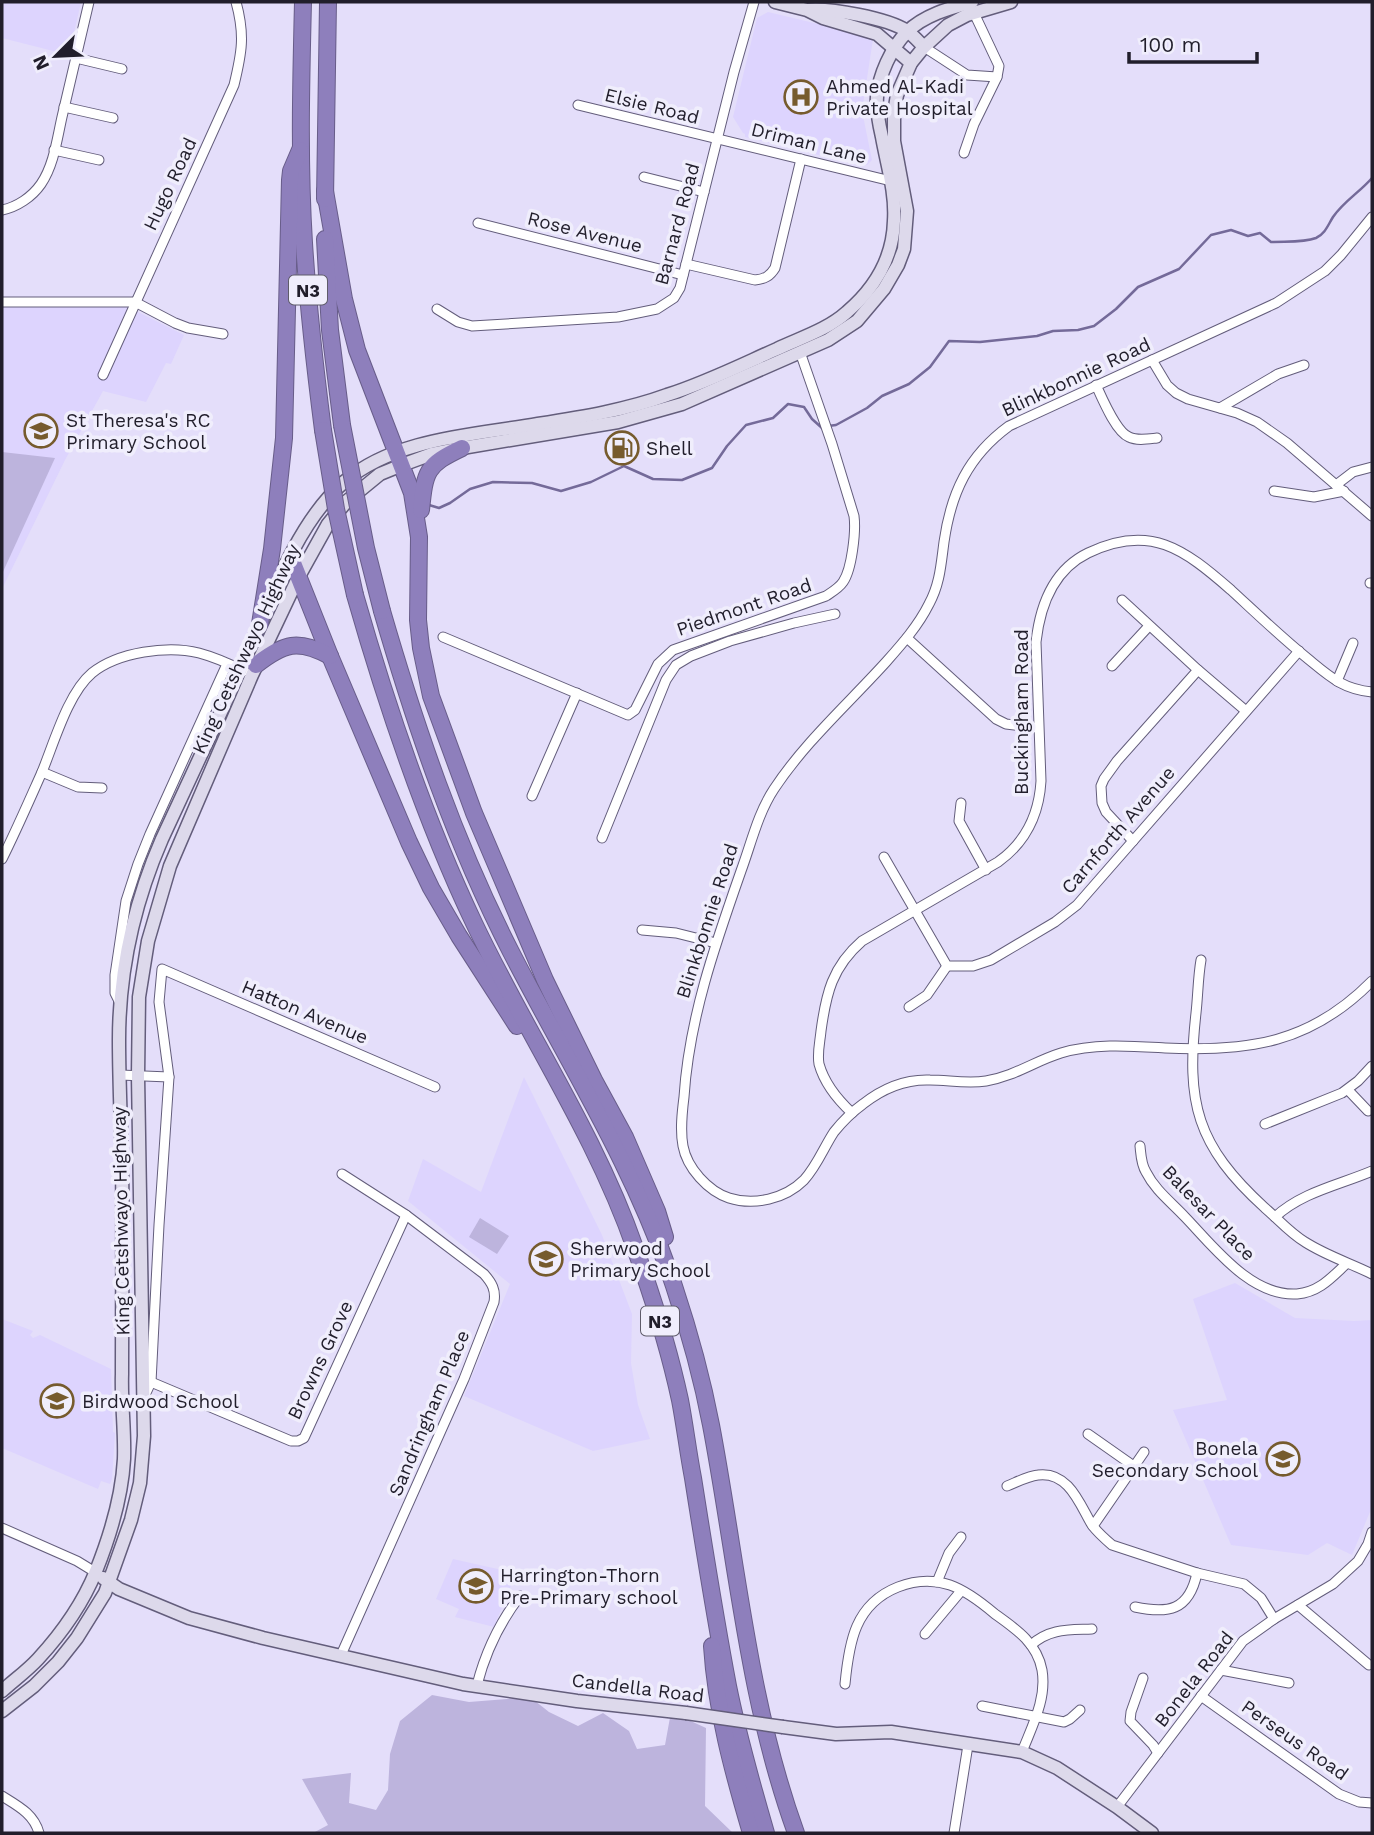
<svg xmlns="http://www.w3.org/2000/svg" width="1374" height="1835" viewBox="0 0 1374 1835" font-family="'Work Sans',sans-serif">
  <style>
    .built { fill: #ddd4fe }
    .green { fill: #bdb4dd }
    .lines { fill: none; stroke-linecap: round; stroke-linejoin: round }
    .stream { stroke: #746a99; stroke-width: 2.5 }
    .street-casing { stroke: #635d7b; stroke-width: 11 }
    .secondary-casing { stroke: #635d7b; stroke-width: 15 }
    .highway-casing { stroke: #685d89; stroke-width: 18 }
    .street { stroke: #fff; stroke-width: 9 }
    .secondary { stroke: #ddd9eb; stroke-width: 12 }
    .highway { stroke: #8e7fbc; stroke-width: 16 }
    .secondary-bridge-casing { stroke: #635d7b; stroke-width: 15; stroke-linecap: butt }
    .highway-bridge-casing { stroke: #685d89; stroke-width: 18; stroke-linecap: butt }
    .secondary-bridge { stroke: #ddd9eb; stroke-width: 12 }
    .highway-bridge { stroke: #8e7fbc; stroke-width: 16 }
    .labels { text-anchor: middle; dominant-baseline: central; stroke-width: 7; stroke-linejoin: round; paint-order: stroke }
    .shield { fill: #f0eefc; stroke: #5f5c6a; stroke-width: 2 }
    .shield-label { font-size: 18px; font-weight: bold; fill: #211e2b }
    .poi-label { font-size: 19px; fill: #211e2b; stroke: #f0eefc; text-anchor: start }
    .street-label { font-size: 19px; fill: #211e2b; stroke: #f0eefc }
  </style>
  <rect width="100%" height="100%" fill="#e4defa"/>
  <g class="built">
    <polygon points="2,2 81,2 69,55 2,38"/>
    <polygon points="768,12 860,34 873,39 862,111 872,160 867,165 849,159 848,162 745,137 745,134 743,133 733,117 757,18"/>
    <polygon points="2,306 126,306 184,335 171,364 166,363 146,402 103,391 65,460 2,589"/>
    <polygon points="524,1077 602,1235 632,1314 631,1363 638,1405 650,1439 593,1451 464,1396 510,1284 408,1201 423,1159 481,1192"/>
    <polygon points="1235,1283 1295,1318 1354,1321 1372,1320 1372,1507 1352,1555 1327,1543 1308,1555 1231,1545 1173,1410 1227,1400 1193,1299"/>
    <polygon points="2,1319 33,1331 30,1335 33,1338 40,1335 111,1369 113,1432 115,1433 112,1479 110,1484 101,1481 98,1489 2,1448"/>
    <polygon points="453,1559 516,1573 494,1627 455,1617 459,1609 436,1599"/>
  </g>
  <g class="green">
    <polygon points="2,452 55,458 2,574"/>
    <polygon points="480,1218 509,1236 497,1254 469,1237"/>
    <polygon points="432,1695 469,1702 530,1697 549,1712 578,1726 603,1713 629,1731 637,1749 665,1745 671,1712 706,1728 705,1806 733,1833 313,1833 328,1825 302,1779 351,1773 349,1803 376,1810 388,1790 390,1754 400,1721"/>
  </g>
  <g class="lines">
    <g class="stream">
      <path d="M828,426l8,-1 31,-17 15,-12 27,-12 21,-17 19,-26 31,1 57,-6 16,-5 25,-1 16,-4 22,-17 22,-22 41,-18 32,-34 20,-5 17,6 12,-3 11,9c14,-1 32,1 45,-4 9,-4 12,-13 17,-21 11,-16 27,-25 39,-39"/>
      <polyline points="429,505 439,508 450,503 470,489 493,482 532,483 561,491 591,482 624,466 653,479 682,480 712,468 727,446 746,425 773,418 788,404 804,407 812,419 822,428"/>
    </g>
    <defs>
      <g id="street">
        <polyline points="924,47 967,75 997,77"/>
        <polyline points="76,58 122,69"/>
        <polyline points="578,105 891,181"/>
        <polyline points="64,107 113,118"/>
        <polyline points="54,150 99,160"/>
        <polyline points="964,153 974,124 997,77 999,66 974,13"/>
        <polyline points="644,177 704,192"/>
        <path d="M2,210c15,-3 30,-13 39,-26 13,-19 16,-45 21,-67 9,-38 18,-77 27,-115"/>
        <path d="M1372,217l-31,38 -16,16 -49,32 -267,123c-41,30 -58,67 -65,116 -3,22 -4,42 -15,62 -11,22 -27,40 -43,58 -38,42 -81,80 -112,127 -16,24 -23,55 -33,82 -26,74 -52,148 -57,226 -2,16 -4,33 -1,49 4,22 25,45 46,52 25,8 56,1 75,-18 13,-14 20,-33 30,-48 8,-10 18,-20 29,-28 19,-15 42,-25 67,-24 18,0 37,4 56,1 29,-5 49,-20 75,-28 34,-10 70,-7 104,-5 84,4 146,-5 207,-67"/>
        <polyline points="478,223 683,275"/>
        <path d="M686,264l69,16c10,-1 15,-4 20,-12l26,-109"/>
        <polyline points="2,302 135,302 175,323 188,328 223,334"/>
        <polyline points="437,309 458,322 472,326 618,317 657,309 674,298 680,288 734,72 754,2"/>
        <polyline points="1152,360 1167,385 1176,393 1188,399 1237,413 1257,422 1287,443 1372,516"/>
        <path d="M103,375l131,-290c8,-33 11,-50 2,-83"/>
        <path d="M1096,385c6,13 20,47 33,52 8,4 19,2 28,1"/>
        <polyline points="1220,408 1278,374 1304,365"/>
        <polyline points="1336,485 1353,472 1372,467"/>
        <polyline points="1274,491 1314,497 1344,491"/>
        <polyline points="1370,583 1372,583"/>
        <polyline points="1122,600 1198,670 1246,711"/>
        <path d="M443,637l185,78 7,-5 23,-46 15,-14 153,-54c6,-4 13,-8 17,-14 9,-13 13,-51 11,-66l-22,-72 -32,-92"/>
        <polyline points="907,638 996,719 1006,724 1038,728"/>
        <polyline points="1112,666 1149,626"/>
        <polyline points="1337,681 1353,643"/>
        <polyline points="42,772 78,787 102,788"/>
        <polyline points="532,796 577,693"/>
        <polyline points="961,803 959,821 986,870"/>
        <polyline points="602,838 666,680 676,665 691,656 730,641 794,623 835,614"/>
        <polyline points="1133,841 1106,812 1102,803 1101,786 1104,779 1117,761 1198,670"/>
        <polyline points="884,857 947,966 973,966 991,960 1055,922 1077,905 1299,651"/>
        <path d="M2,859c14,-28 27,-58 40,-87 12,-29 26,-79 50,-99 26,-21 76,-28 107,-20 15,4 31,11 45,18"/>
        <polyline points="642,930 676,933 716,943"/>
        <path d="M1201,960c-3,17 -3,35 -5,53 -10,90 0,132 69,195 13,11 25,25 40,34 22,14 45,21 67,32"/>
        <polyline points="120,1003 115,993 115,975 126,901 138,864 150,834 227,664"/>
        <polyline points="909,1007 927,995 947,966"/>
        <polyline points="120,1075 169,1077"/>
        <polyline points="1348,1090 1368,1111"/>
        <path d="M852,1113c-14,-13 -28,-31 -33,-49 -2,-11 1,-22 2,-33 5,-37 11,-64 41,-90l136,-79c28,-20 41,-47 43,-81l-5,-139c4,-36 17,-72 52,-89 62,-30 96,-4 143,37 25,23 50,47 76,68 22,18 35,31 65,34"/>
        <polyline points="1265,1124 1342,1093 1358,1081 1372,1066"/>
        <path d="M1140,1146c1,9 1,18 6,26 9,18 25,30 39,45 28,29 66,80 112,77 22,-2 34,-16 49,-30"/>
        <path d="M1275,1217c27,-25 64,-32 97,-46"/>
        <polyline points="151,1382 291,1441 298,1441 304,1438 406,1215"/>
        <polyline points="145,1395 151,1382 159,1225 169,1077 159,1002 162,969 435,1087"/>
        <polyline points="1088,1434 1135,1467"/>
        <path d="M1007,1486c10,-4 21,-10 31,-11 31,-4 42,30 54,50 6,8 13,14 20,20l85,28 47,11 17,14 13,21"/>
        <polyline points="1093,1526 1144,1452"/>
        <polyline points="2,1528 77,1561 95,1572"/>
        <polyline points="937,1582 949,1553 961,1537"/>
        <polyline points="1298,1605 1369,1665"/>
        <path d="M1135,1607c33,7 54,4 62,-34"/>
        <polyline points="925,1634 961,1591"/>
        <path d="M1031,1645c19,-17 38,-15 61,-16"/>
        <path d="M341,1655l123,-276 30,-77c2,-12 -2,-19 -10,-28l-78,-59 -64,-41"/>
        <polyline points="1221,1670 1289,1683"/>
        <polyline points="1143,1678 1131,1712 1130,1721 1153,1745 1158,1753"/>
        <path d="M845,1684c4,-42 10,-80 53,-97 18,-7 34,-8 52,-2 17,6 32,18 45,29 21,15 42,29 47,56 5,29 -10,56 -20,82"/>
        <path d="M477,1685c8,-31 23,-63 43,-89"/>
        <polyline points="1201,1696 1339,1794 1359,1802 1372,1803"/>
        <polyline points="982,1706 1064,1722 1070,1719 1080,1710"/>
        <path d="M2,1796c16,10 32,18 37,37"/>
        <polyline points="1117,1807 1243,1641 1274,1619 1333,1584 1358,1561 1368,1544 1372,1532"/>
        <polyline points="954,1833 968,1745"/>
      </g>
      <g id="secondary">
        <polyline points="775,2 807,10 823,18 877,34 911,63"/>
        <path d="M808,10c23,-2 79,8 99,21 6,4 12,11 17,16"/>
        <polyline points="103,1578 119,1589 189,1618 263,1638 463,1684 577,1701 686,1713"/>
        <path d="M2,1691c12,-11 25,-20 36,-32 23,-25 45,-56 58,-88 14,-35 26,-75 28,-112 1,-29 -3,-57 -2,-85 0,-71 1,-142 0,-212 -1,-41 -3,-82 -3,-122 0,-69 16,-139 43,-201 26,-56 52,-112 78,-168 27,-61 53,-145 104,-189 51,-44 131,-47 194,-58 44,-7 88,-14 129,-29 38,-12 74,-30 110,-46 23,-11 50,-19 70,-37 27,-23 46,-54 47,-91 2,-28 -7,-56 -12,-84 -3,-13 -6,-27 -5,-40 2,-22 14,-49 30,-65 17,-17 43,-24 65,-30"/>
        <polyline points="2,1711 34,1686 58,1662 77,1638 105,1593 131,1520 140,1483 144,1436 138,1076 139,997 148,941 170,866 252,675 298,578 328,524 347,501 380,474 402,465 432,454 462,448 618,422 682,404 828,340 857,321 884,289 898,265 904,249 907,211 894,141 894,113 897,95 911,63 924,47 948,25 967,15 1011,2"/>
        <polyline points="783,1727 836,1734 891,1732 1022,1752 1057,1768 1117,1807 1152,1833"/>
      </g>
      <g id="highway">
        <path d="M303,2c-2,80 -4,161 1,241 4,63 11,125 19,187"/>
        <polyline points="325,191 344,299 357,350 412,493 419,537 418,620 421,648 431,696 474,813 500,874 545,980 594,1080 625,1137 657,1211 665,1237"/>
        <polyline points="325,199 328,2"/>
        <polyline points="325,239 330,330 342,425"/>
        <path d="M421,510c4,-39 5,-45 41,-62"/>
        <polyline points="291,558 330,656 409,842 431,888 459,936 517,1026"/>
        <path d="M355,595c32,112 69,223 119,328 52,110 121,210 161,325 18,50 34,101 45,152 5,26 8,52 13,78 11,70 22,139 35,208 10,50 24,99 38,147"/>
        <path d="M382,611c34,117 73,232 129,341 57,111 123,214 163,334 15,45 28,92 37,139 26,137 37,276 85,408"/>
        <polyline points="260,624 272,549 284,438 290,180 291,171 300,150"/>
        <path d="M256,665c28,-22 42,-26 74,-9"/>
        <path d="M712,1646c4,64 21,126 39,187"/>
      </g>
    </defs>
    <use href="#street" class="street-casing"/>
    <use href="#secondary" class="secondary-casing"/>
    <use href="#highway" class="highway-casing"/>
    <use href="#street" class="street"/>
    <use href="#secondary" class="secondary"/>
    <use href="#highway" class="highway"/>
    <defs>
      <polyline id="secondary-bridge" points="686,1713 783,1727"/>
      <g id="highway-bridge">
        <polyline points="342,425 366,548 382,611"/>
        <polyline points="323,430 336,509 355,595"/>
      </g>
    </defs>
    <use href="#secondary-bridge" class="secondary-bridge-casing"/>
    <use href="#highway-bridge" class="highway-bridge-casing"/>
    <use href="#secondary-bridge" class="secondary-bridge"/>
    <use href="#highway-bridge" class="highway-bridge"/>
  </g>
  <defs>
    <symbol id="hospital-ring" viewBox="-11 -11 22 22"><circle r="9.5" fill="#f0eefc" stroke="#765b2d" stroke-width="1.5"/><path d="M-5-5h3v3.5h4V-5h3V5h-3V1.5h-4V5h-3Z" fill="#765b2d"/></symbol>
    <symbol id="school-ring" viewBox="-11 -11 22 22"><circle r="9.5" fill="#f0eefc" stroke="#765b2d" stroke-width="1.5"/><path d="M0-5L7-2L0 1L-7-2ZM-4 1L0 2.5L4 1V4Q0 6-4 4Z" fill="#765b2d"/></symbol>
    <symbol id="fuel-ring" viewBox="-11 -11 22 22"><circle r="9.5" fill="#f0eefc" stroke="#765b2d" stroke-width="1.5"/><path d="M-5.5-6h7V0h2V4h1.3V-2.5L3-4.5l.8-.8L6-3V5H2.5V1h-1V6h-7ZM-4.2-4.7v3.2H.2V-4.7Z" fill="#765b2d"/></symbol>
  </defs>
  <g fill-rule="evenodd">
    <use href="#hospital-ring" x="782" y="78" width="38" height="38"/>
    <use href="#school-ring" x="22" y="412" width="38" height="38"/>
    <use href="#fuel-ring" x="603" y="429" width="38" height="38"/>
    <use href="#school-ring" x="527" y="1240" width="38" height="38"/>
    <use href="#school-ring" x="38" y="1382" width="38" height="38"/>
    <use href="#school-ring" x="1264" y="1440" width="38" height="38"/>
    <use href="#school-ring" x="457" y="1567" width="38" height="38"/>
  </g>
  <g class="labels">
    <g class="shield">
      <rect x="289" y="275.5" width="38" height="29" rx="5"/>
      <rect x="641" y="1306.5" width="38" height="29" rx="5"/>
    </g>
    <g class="shield-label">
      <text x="308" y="290">N3</text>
      <text x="660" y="1321">N3</text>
    </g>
    <g class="poi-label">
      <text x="826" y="86">Ahmed Al-Kadi<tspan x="826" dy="22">Private Hospital</tspan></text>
      <text x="66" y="420">St Theresa's RC<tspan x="66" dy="22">Primary School</tspan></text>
      <text x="646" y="448">Shell</text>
      <text x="570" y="1248">Sherwood<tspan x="570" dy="22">Primary School</tspan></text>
      <text x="82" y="1401">Birdwood School</text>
      <text x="1258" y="1448" text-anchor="end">Bonela<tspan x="1258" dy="22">Secondary School</tspan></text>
      <text x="500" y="1575">Harrington-Thorn<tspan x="500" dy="22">Pre-Primary school</tspan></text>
    </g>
    <g class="street-label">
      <text transform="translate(652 106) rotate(14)">Elsie Road</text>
      <text transform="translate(809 143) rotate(14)">Driman Lane</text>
      <text transform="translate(170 184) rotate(-65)">Hugo Road</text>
      <text transform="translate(677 224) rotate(-75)">Barnard Road</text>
      <text transform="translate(585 232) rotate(14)">Rose Avenue</text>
      <text transform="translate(1076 377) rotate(-25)">Blinkbonnie Road</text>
      <text transform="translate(744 607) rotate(-19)">Piedmont Road</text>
      <text transform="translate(246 649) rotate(-65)">King Cetshwayo Highway</text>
      <text transform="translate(1021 712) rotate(-90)">Buckingham Road</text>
      <text transform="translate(1118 830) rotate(-49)">Carnforth Avenue</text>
      <text transform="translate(707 921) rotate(-72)">Blinkbonnie Road</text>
      <text transform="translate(305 1012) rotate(23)">Hatton Avenue</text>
      <text transform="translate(1209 1213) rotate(46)">Balesar Place</text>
      <text transform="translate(121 1221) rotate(-91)">King Cetshwayo Highway</text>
      <text transform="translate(320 1360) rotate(-65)">Browns Grove</text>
      <text transform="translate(429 1413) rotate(-67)">Sandringham Place</text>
      <text transform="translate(1194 1679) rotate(-52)">Bonela Road</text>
      <text transform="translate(638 1688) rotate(7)">Candella Road</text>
      <text transform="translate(1295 1740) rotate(35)">Perseus Road</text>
    </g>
  </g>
  <rect width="1374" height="1835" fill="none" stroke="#211e2b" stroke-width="7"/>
  <g transform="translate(56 56) rotate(246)" stroke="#f0eefc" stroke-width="5" paint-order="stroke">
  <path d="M0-5L12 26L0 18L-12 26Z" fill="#211e2b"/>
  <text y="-10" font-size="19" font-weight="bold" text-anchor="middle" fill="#211e2b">N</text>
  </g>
  <path d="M1129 52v10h128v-10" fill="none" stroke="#211e2b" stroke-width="3.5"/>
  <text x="1140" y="52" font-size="21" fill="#211e2b" stroke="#f0eefc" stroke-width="5" paint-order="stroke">100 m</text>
</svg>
